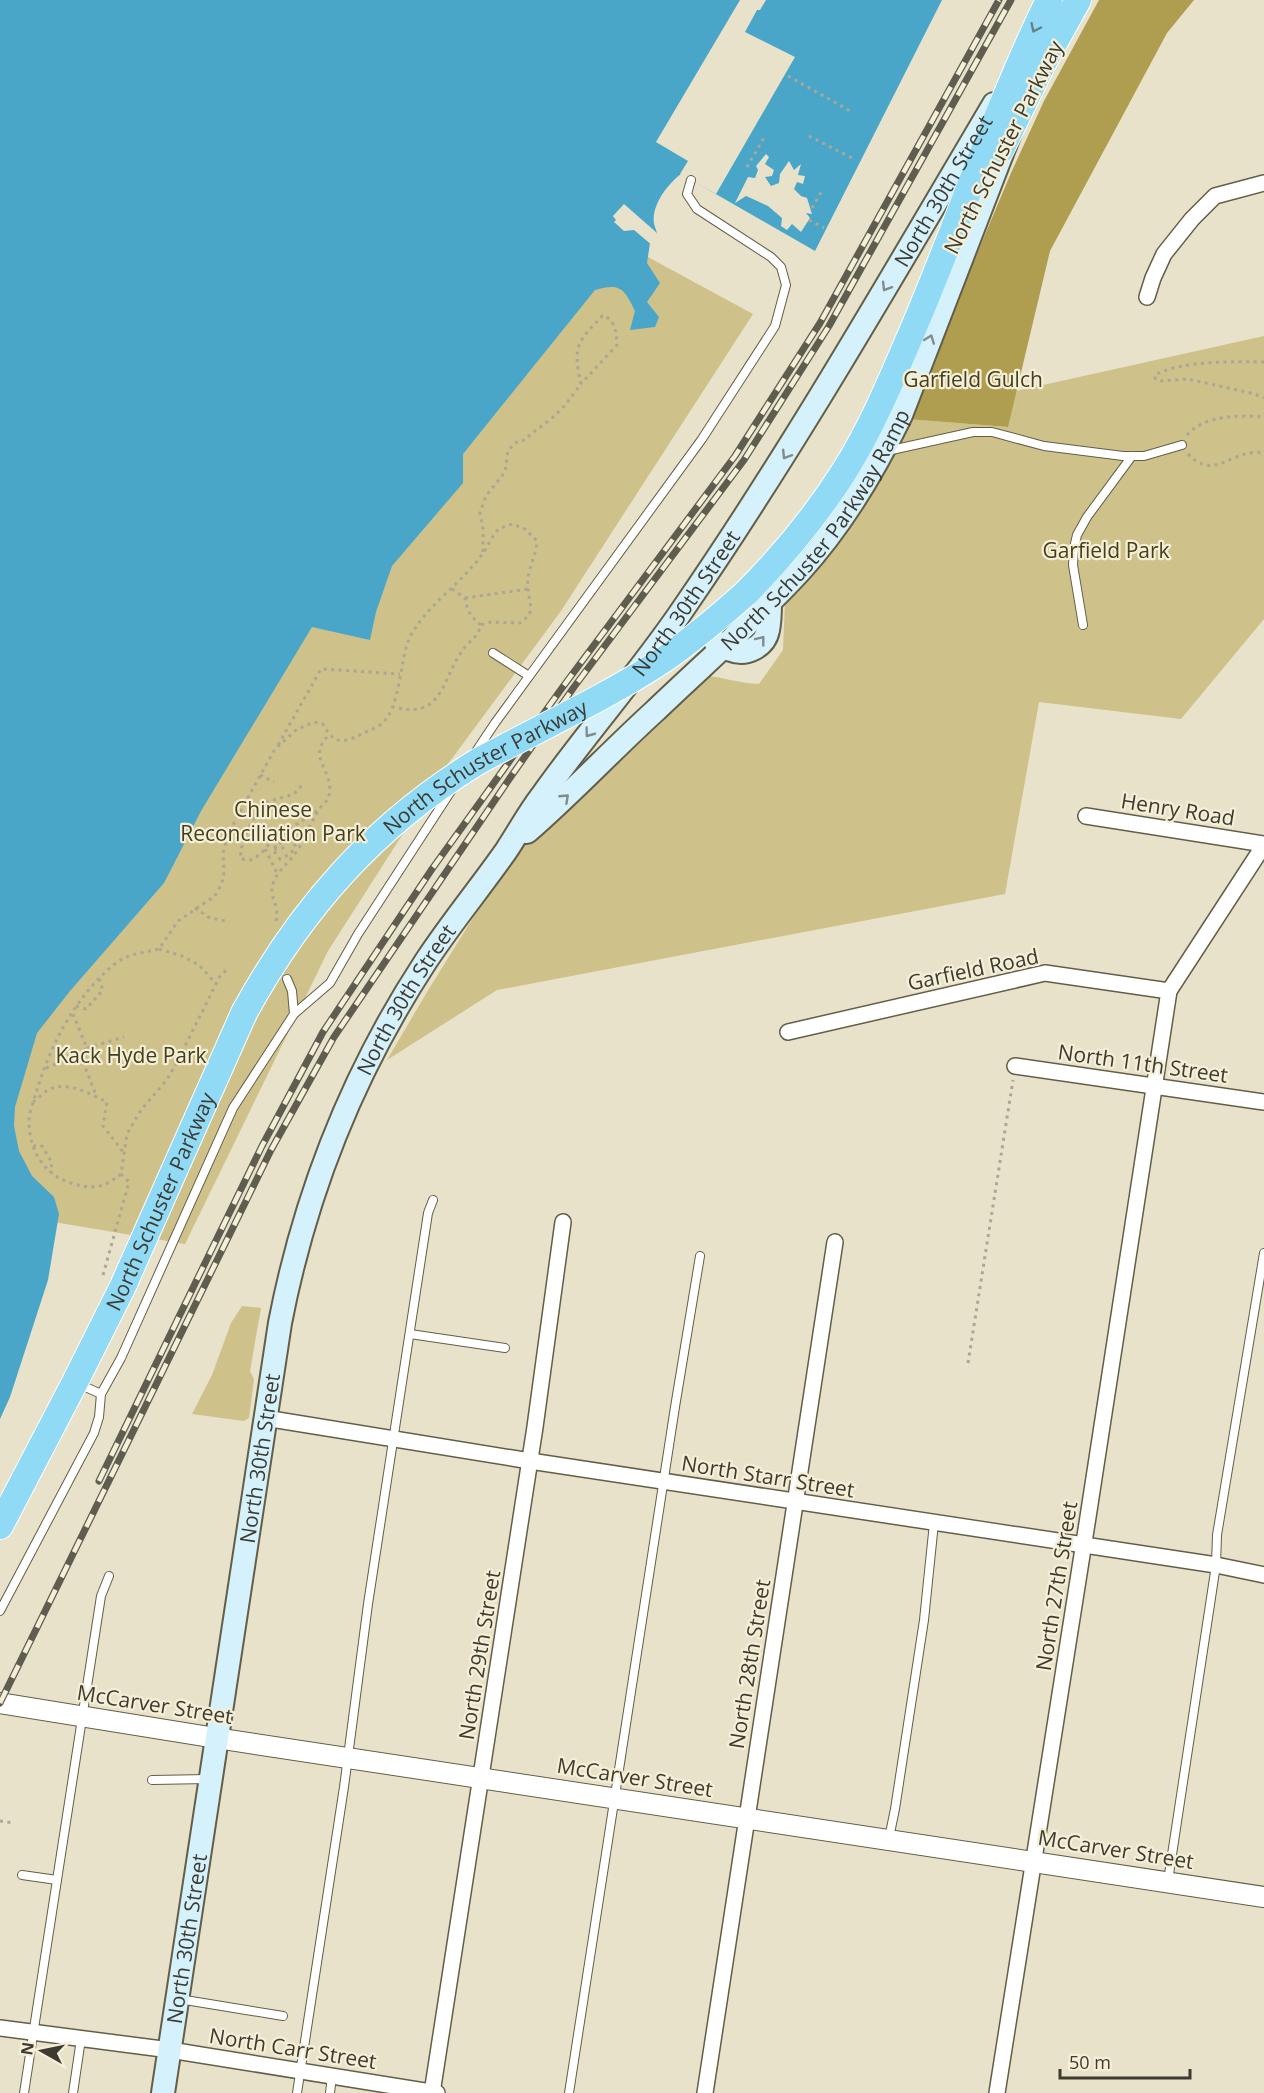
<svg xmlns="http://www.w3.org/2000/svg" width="1264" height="2093" viewBox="0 0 1264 2093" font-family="'Open Sans',sans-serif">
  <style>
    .green { fill: #cec18a }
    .forest { fill: #af9d50 }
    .water { fill: #49a6c8 }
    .pier { fill: #e7e2c9 }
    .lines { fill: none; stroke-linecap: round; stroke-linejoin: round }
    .service-casing { stroke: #635e48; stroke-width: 10 }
    .minor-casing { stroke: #635e48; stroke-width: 18 }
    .tertiary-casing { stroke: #635e48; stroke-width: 22 }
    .secondary-casing { stroke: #635e48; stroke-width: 26 }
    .trunk-casing { stroke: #fff; stroke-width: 28 }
    .path { stroke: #aba794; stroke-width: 3; stroke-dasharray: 3 4.5; stroke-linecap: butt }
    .service { stroke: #fff; stroke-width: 8 }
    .minor { stroke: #fff; stroke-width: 15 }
    .tertiary { stroke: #fff; stroke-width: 20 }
    .secondary { stroke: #d5f1fc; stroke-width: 22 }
    .trunk { stroke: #90daf6; stroke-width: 26 }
    .rail-casing { stroke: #5f5d50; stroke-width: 7 }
    .rail { stroke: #f4efd6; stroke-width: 4.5; stroke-dasharray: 14; stroke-linecap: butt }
    .trunk-bridge-casing { stroke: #fff; stroke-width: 28; stroke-linecap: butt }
    .trunk-bridge { stroke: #90daf6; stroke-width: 26 }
    .oneway { stroke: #62838a }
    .oneway2 { stroke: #818d8c }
    .labels { text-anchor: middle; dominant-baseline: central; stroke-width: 4.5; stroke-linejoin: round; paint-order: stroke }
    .street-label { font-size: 21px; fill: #3d3b31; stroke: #f4efd6 }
    .park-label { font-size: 21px; fill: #453e1c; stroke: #f4efd6 }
  </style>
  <rect width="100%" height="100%" fill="#e7e2c9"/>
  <g class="green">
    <polygon points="611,237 753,314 561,611 445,768 328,951 185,1244 0,1213 0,999"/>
    <path d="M1264,336v283l-83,100 -142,-17 -34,192 -508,96 -110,70 40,-68 85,-137 143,-140 47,-40c19,2 37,8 57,9l24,-34 2,-48 122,-183 100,8 9,-36z"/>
    <polygon points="242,1306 261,1308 250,1371 254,1379 249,1418 244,1421 192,1414 212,1375 231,1323"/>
  </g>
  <polygon class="forest" points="1099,0 1194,0 1167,33 1050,251 1008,427 907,419 1011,173 1044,101"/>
  <path class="water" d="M0,0h942l-127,251 -134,-77c-13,10 -30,31 -27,50 1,3 2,6 3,9l-7,10 -3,20 13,20 -13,19 12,15 -4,10 -25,3 5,-19c-11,-23 -15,-28 -40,-21l-132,164v29l-71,83 -16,46 -6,28 -58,-13 -111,184 -37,72 -94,108 -33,42 -22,74 -1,19 5,25 13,25 22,21 5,17 -11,66 -38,117 -10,22z"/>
  <g class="pier">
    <polygon points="740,0 766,0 760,10 757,10 745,32 795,57 716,194 680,174 688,161 656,142"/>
    <polygon points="766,154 769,157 765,164 774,170 772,176 765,177 771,186 779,183 780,174 789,161 794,170 801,164 798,175 805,176 803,184 797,182 794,189 801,196 807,198 812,214 806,213 810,218 801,232 792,224 787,230 781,226 782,218 768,206 755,200 746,196 735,203 748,177 755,178 758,170 756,166"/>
    <polygon points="624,204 657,233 653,246 634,230 624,231 614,222 616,220 613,216"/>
  </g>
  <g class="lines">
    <defs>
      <g id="service">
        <polyline points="887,451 973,432 992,432 1044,446 1123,456 1144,456 1182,445"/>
        <polyline points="1083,625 1073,565 1074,548 1077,535 1087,517 1132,456"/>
        <polyline points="493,653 529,676"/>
        <polyline points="475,753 495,723 702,439 775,326 786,285 781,267 771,257 697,209 687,194 691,180"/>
        <polyline points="294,1014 330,983 358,934 451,791"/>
        <polyline points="410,1334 505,1348"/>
        <polyline points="79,1384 101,1394"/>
        <polyline points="0,1611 94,1433 99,1417 101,1394 121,1358 233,1108 294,1014 292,991 287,979"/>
        <polyline points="152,1780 208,1779"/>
        <polyline points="889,1838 895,1809 924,1620 934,1523"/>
        <polyline points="22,1875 57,1880"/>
        <polyline points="1168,1881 1216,1565 1217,1535 1264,1253"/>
        <polyline points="179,1999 283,2016"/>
        <polyline points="24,2093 101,1596 109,1576"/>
        <polyline points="73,2093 81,2039"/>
        <polyline points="297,2093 344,1787 368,1604 428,1213 433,1200"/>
        <polyline points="330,2093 332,2076"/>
        <polyline points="569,2093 675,1407 700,1256"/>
      </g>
      <g id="minor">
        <polyline points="1147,297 1153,278 1164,254 1192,219 1215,196 1264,183"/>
        <polyline points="1086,816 1264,844"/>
        <polyline points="788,1032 1045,973 1169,991"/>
        <polyline points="1015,1066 1264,1102"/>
        <polyline points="265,1418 530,1461 1216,1565 1264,1575"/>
        <polyline points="0,2028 170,2050 437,2093"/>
        <polyline points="432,2093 535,1427 563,1222"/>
        <polyline points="705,2093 835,1242"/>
        <polyline points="997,2093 1088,1517 1169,991 1264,845"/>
      </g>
      <polyline id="tertiary" points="0,1703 216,1738 1264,1897"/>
      <g id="secondary">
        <path d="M715,641c5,3 10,7 16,9 16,6 34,-4 37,-20 2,-9 2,-20 2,-29"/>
        <path id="s1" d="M527,832c45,-39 85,-82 129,-122 48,-46 99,-90 144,-139 42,-46 74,-100 101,-156l109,-282"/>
        <path id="s2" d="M163,2093l117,-770c25,-129 74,-252 146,-362 25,-38 54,-73 80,-110 12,-18 22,-37 35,-54 45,-64 98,-123 142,-188 112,-163 210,-334 311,-505"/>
      </g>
      <g id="trunk">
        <polyline points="1001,149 1042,65 1078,0"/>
        <path d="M745,594c38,-38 71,-78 100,-124 28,-45 48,-94 69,-143 46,-108 83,-221 135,-327"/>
        <path id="s3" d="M0,1526l75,-144 48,-96 121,-273"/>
      </g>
    </defs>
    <use href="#service" class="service-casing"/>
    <use href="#minor" class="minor-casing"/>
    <use href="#tertiary" class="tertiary-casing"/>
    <use href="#secondary" class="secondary-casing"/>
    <use href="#trunk" class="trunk-casing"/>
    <g class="path">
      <polyline points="788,76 852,112"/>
      <polyline points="809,136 854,159"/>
      <polyline points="747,167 765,136"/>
      <polyline points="812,208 822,191"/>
      <polyline points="809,220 824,228"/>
      <path d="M1264,362c-28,-1 -85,-1 -109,13v3l4,3 29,-2 67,15 9,4"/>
      <path d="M1187,435c17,-20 52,-20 77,-18"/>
      <path d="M1188,454c28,29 44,-7 76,-1"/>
      <path d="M483,552v-23l-3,-16 6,-17 19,-24 3,-22 10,-9 7,-1c7,-8 15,-12 23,-19 14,-10 23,-24 33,-37 -9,-39 -3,-42 22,-69 13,7 13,16 14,30l-36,39"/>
      <path d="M452,589l13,9c2,13 6,19 16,27"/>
      <polyline points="465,598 528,589"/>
      <polyline points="278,745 321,669 400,674"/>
      <polyline points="260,775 274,782"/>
      <polyline points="283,833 317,811"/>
      <polyline points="265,849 277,873"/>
      <path d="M274,849l9,-1 1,-3 -5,-3 -6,8 7,9 10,-5 5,-6v-5c-10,-18 -21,-6 -29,5 -4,5 -10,9 -15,12l-10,-1c-3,-14 14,-45 23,-56l30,-9 8,-9"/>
      <polyline points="195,908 210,918 226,921"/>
      <path d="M276,921c4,-19 -9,-23 -2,-40 5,-12 16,-19 23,-30 9,-13 13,-28 22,-41 3,-6 9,-8 10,-15 6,-25 -24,-37 0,-60"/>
      <polyline points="159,949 182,956 199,965 216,984"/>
      <polyline points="76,1006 86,1009 103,990 99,979"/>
      <polyline points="73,1014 87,1048 80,1054"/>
      <polyline points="87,1048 124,1037"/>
      <polyline points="46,1068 80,1054 96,1095"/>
      <path d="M33,1102c5,-3 10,-9 15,-12 19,-10 42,4 59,12l-4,24 21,27"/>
      <polyline points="33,1146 42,1146 52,1163 50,1172"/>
      <path d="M121,1174c-17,14 -28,16 -50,9 -26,-8 -41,-31 -42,-59 -1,-9 4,-21 7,-31 14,-48 40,-98 80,-130 14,-10 27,-10 43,-14l19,-28 37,-25 7,-13 2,-11 -1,-19 6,-21 46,-83 21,-19 18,-8 9,2c13,25 24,17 45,7 4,-2 9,-3 12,-6 21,-16 19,-62 29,-86 16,-33 51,-54 72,-83 6,-8 11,-21 18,-27 4,-2 9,-3 13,-5l13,5 12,12c-1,17 -11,30 -9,47 0,9 4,16 2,24 -2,5 -6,8 -10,11l-29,-1 -10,3c-4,15 -14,16 -21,29 -20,32 -19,65 -67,53"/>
      <polyline points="103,1275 129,1182 121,1174 127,1134 141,1110 166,1081 175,1066 220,976 229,968"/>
      <polyline points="968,1363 1013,1080"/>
      <polyline points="0,1821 13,1823"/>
    </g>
    <use href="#service" class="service"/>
    <use href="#minor" class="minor"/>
    <use href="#tertiary" class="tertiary"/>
    <use href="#secondary" class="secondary"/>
    <use href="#trunk" class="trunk"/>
    <defs>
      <g id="rail">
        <polyline points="99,1481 262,1146 323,1032 432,869 562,688 735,456 820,323 999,0"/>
        <polyline points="0,1703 271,1150 334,1037 512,775 574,687 744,460 829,326 1011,0"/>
      </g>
    </defs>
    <use href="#rail" class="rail-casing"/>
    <use href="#rail" class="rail"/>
    <defs>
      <g id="trunk-bridge">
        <path id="s4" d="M244,1013c57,-105 131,-188 233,-251 62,-34 127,-63 186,-102 29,-20 56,-43 82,-66"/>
      </g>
    </defs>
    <use href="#trunk-bridge" class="trunk-bridge-casing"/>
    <use href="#trunk-bridge" class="trunk-bridge"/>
  </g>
  <defs><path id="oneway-chevron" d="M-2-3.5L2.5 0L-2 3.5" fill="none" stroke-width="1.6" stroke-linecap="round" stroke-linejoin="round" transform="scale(1.5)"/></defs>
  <use class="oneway" href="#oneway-chevron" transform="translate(1035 28) rotate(115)"/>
  <g class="oneway2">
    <use href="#oneway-chevron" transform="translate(886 287) rotate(121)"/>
    <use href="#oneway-chevron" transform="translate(930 339) rotate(-69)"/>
    <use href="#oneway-chevron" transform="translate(786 455) rotate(122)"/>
    <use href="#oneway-chevron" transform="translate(761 640) rotate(-52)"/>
    <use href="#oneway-chevron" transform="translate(589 733) rotate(127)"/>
    <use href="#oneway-chevron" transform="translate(565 798) rotate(-43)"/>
  </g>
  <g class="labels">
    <g class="street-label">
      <text transform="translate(1003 147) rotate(-63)">North Schuster Parkway</text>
      <text stroke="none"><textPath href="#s2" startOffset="2100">North 30th Street</textPath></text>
      <text stroke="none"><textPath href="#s1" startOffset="420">North Schuster Parkway Ramp</textPath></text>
      <text stroke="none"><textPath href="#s2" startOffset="1614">North 30th Street</textPath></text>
      <text stroke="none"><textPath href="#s4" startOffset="351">North Schuster Parkway</textPath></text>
      <text transform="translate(1178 809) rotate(9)">Henry Road</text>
      <text transform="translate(973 969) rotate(-12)">Garfield Road</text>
      <text stroke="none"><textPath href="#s2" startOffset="1128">North 30th Street</textPath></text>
      <text transform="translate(1143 1063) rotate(8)">North 11th Street</text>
      <text stroke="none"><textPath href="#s3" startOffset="362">North Schuster Parkway</textPath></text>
      <text stroke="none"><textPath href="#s2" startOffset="642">North 30th Street</textPath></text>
      <text transform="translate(768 1476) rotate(9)">North Starr Street</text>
      <text transform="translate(1056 1586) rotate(-81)">North 27th Street</text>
      <text transform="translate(479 1655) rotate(-81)">North 29th Street</text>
      <text transform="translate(749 1664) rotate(-81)">North 28th Street</text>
      <text transform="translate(155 1704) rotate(9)">McCarver Street</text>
      <text transform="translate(635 1777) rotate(9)">McCarver Street</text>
      <text transform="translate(1116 1849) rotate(9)">McCarver Street</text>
      <text stroke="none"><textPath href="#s2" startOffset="156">North 30th Street</textPath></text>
      <text transform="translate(293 2048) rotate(9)">North Carr Street</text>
    </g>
    <g class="park-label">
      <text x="973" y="379">Garfield Gulch</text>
      <text x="1106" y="550">Garfield Park</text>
      <text x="273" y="809">Chinese<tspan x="273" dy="24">Reconciliation Park</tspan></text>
      <text x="131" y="1055">Kack Hyde Park</text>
    </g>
  </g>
  <g transform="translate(42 2051) rotate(279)" stroke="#f4efd6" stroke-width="4.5" paint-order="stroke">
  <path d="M0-4.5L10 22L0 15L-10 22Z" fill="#3d3b31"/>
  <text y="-9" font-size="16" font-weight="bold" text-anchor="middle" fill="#3d3b31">N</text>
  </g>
  <path d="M1060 2069v9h130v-9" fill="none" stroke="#3d3b31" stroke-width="3"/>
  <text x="1069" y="2069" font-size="18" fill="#3d3b31" stroke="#f4efd6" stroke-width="4.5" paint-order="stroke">50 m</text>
</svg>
